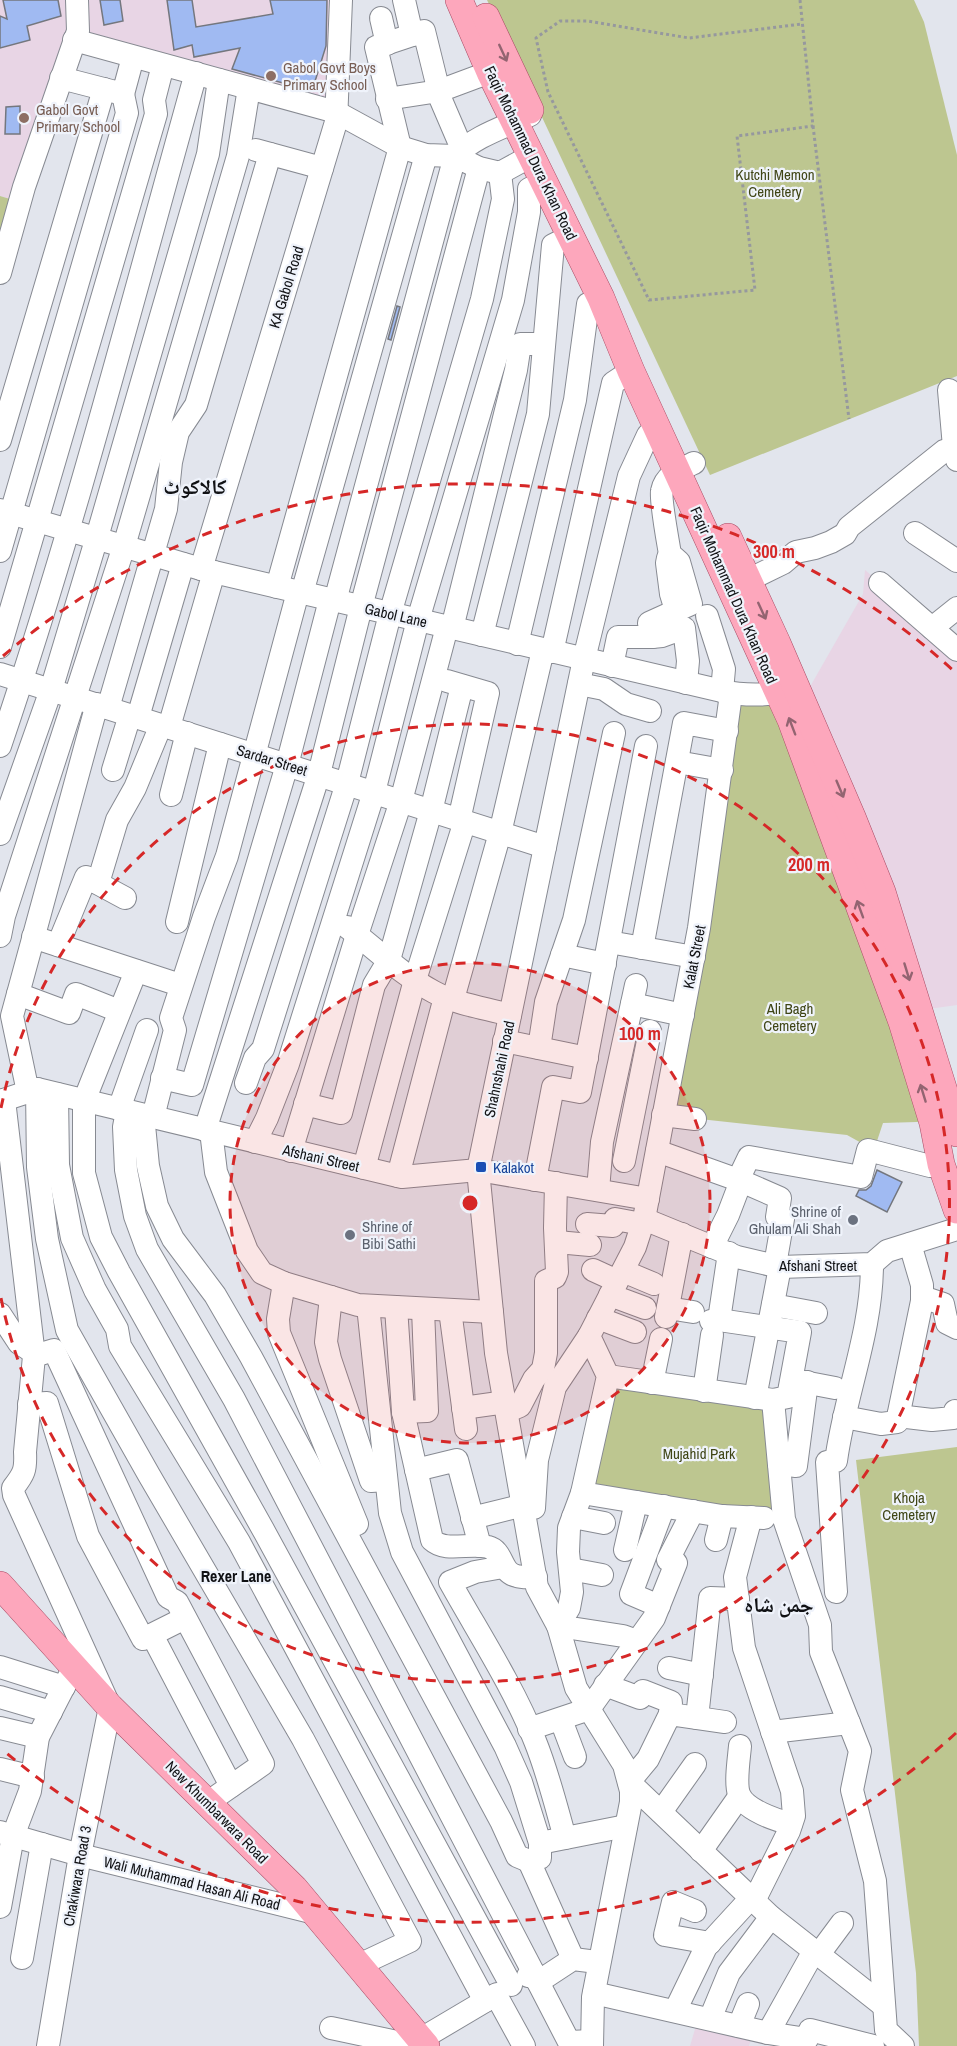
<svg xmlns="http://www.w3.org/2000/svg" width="957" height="2046" viewBox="0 0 957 2046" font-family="'Archivo Narrow','Noto Naskh Arabic',sans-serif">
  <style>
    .education { fill: #e8d5e5 }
    .green { fill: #bdc690 }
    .building { fill: #a0baf2; stroke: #74777e; stroke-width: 1.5 }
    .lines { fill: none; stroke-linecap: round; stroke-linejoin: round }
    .minor-casing { stroke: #878a92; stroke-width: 24 }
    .major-casing { stroke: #a94c65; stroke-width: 28 }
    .path { stroke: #96989e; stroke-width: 3; stroke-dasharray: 3 3; stroke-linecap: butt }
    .minor { stroke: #fff; stroke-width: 22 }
    .major { stroke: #fda7bc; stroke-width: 27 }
    .oneway { stroke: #936471 }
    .ring { fill: none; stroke: #d62828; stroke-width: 3; stroke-dasharray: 10 8 }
    .education-dot { fill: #8d6e63; stroke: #eff3fb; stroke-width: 2 }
    .transit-dot { fill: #1a4fb4; stroke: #eff3fb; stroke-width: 2 }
    .worship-dot { fill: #6b7280; stroke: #eff3fb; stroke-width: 2 }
    .labels { text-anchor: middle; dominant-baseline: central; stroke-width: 4.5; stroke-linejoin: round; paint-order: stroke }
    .education-label { font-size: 15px; fill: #785e54; stroke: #eff3fb; text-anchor: start }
    .street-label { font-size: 15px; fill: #111215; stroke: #eff3fb }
    .park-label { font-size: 15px; fill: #3f4515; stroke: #eff3fb }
    .transit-label { font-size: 15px; fill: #164399; stroke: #eff3fb; text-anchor: start }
    .worship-label { font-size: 15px; fill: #5b616d; stroke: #eff3fb; text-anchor: end }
    .neighbourhood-label { font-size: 16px; font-weight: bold; fill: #111215; stroke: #eff3fb }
    .district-label { font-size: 21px; font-weight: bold; fill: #111215; stroke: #eff3fb }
    .centre { fill: #d62828; stroke: #eff3fb; stroke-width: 3 }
    .ring-label { font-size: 18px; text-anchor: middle; font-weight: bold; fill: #d62828; stroke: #eff3fb; stroke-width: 4.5; stroke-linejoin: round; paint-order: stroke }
  </style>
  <rect width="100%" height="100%" fill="#e2e5ed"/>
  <g class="education">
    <polygon points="0,0 341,0 336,112 74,41 20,202 0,196"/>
    <polygon points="865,570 957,650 957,1005 907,1012 791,720 863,594"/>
    <polygon points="698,2019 753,2032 749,2046 690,2046"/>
  </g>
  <g class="green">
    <polygon points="487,0 914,0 924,22 957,155 957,376 710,475"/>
    <polygon points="0,196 20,202 0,273"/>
    <polygon points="731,694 785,706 950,1121 883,1123 874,1150 847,1135 663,1115"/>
    <polygon points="608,1376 773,1400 784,1519 582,1493"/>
    <polygon points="957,1447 957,2046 919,2046 916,1973 856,1460"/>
  </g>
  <g class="building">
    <polygon points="3,0 58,0 61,16 27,26 30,40 0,48 0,16 7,19"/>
    <polygon points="100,0 120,0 123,21 104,25"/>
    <polygon points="167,0 192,0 196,27 273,14 270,0 327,0 326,46 312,91 232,69 240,48 194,57 192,45 174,50"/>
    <polygon points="20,106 20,134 5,134 6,107"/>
    <polygon points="397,306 400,307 391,340 388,339"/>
    <polygon points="877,1170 902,1182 887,1212 856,1196 859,1190 866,1190 871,1186"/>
  </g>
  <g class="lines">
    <defs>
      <g id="minor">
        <polyline points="404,0 412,35"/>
        <polyline points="381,18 387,44"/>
        <path d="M74,40l262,72 64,35 26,8 29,1c22,-21 48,-28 75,-41"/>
        <polyline points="61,78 123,94 133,57"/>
        <polyline points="387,99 439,91 490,72"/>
        <polyline points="256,150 322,168"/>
        <polyline points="0,273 24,187 78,31 77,0"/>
        <polyline points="949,390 954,447 957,460"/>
        <polyline points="0,440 104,89"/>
        <path d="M0,510l201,59 521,122c22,5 49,4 71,0"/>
        <polyline points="915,533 957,561"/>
        <polyline points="0,551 127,113 123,94"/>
        <polyline points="668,558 667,563 671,594 676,610"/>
        <polyline points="201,569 336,122 341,0"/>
        <polyline points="880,583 957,650"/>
        <polyline points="277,587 400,147 376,47 424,31 441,100 462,149"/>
        <polyline points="732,588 783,563 796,552 815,548 831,542 845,534 849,527 944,451 957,447"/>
        <polyline points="302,593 426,155"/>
        <polyline points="335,601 455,156 479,168 500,173 531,156"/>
        <polyline points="707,616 724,669 722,691"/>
        <polyline points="452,628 516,370 520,344 544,344"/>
        <polyline points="932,628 957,608"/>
        <polyline points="482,635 538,414 553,245 571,236"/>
        <polyline points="652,637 662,636 684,628 688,661 686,683"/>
        <polyline points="517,644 575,400 588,304 601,298"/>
        <polyline points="0,647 156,114 154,100 163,65"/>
        <polyline points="552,652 613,383 631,371"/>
        <path d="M612,666l6,-29h34l-3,-14 42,-19 -12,-42 -9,-8c-2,-12 -10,-55 -8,-63 3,-16 19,-22 32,-28"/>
        <polyline points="0,674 545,847"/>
        <polyline points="447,681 488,693 459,820"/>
        <polyline points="579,684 604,689 626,704 650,711"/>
        <polyline points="108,708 166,509 171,462 178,432 196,405 270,154"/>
        <polyline points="138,717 183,564"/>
        <polyline points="169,727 214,572"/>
        <path d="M0,746c75,-221 133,-448 196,-673"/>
        <polyline points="677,762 722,770"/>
        <polyline points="113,770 130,715"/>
        <polyline points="171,795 187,733"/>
        <polyline points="0,834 51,690 97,537 208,154 219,80"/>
        <polyline points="98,883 117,820 135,788 161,725"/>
        <polyline points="177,922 220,744"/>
        <path d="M347,927c29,22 55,48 87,65 22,12 51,16 76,23"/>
        <polyline points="0,936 4,916 124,546 238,156 249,88"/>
        <polyline points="33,937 180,985"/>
        <polyline points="609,942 694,957"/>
        <polyline points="58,945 86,877 125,898"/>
        <polyline points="642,948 684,723 727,731"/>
        <polyline points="562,955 605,964"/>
        <polyline points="136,971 84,1101 84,1173 101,1237 119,1272 265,1533 511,1985"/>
        <polyline points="18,994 69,1013 76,994 119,1011"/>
        <polyline points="453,999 500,833 543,650"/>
        <polyline points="632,1004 683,1015"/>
        <polyline points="504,1041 587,1058"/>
        <polyline points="539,1048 546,1002 574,920 614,733"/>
        <polyline points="162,1078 192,1085 287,765 330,600"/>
        <polyline points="246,1083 255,1058 263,1049 347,783 390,614 482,299 503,199 500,173"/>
        <polyline points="37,1089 38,1167 47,1239 67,1330 149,1475 303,1739 410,1941 359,1965"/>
        <polyline points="28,1092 12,1016 97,704"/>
        <polyline points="57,1094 58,1165 72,1238 95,1290 117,1329 120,1346 239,1542 485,2001"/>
        <path d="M4,1100l30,256 -9,96c1,18 -1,22 -12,36l1,7 96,212 -30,148 -32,191"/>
        <polyline points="0,1101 37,1089 402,1177 478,1170 648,1199"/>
        <polyline points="305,1104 341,1113 374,985 389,960 431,811 462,686"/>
        <polyline points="119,1109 147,1030"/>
        <polyline points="127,1111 124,1127 126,1170 135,1216 147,1249 234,1399 533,1972"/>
        <polyline points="143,1115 148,1166 157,1206 173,1239 215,1295 251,1357 501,1821 517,1856 529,1861"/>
        <polyline points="663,1115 695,1119"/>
        <polyline points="153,1117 175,1030 171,1018 204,917 227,856 298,592"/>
        <polyline points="205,1130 319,774 361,607 479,168"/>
        <polyline points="211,1131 216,1172 247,1251 262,1273 284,1283 358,1305 492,1312"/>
        <polyline points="255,1142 267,1118 288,1064 374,792 418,620 513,300 529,212 529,189 544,181"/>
        <polyline points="291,1151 357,935 401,801 447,627"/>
        <polyline points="657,1151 741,1181 780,1198 777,1217 783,1219 775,1265"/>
        <polyline points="624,1161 650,1031"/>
        <polyline points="364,1168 415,980 465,821"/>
        <polyline points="398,1176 445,997"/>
        <polyline points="535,1180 553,1087 580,1092 646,746"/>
        <polyline points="738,1180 749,1157 861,1177 868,1150 930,1166 941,1164"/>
        <polyline points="598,1190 602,1142 636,985"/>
        <polyline points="644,1219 737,1257 780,1267 872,1264 887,1251 957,1229"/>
        <polyline points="587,1224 613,1226 615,1219 642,1224"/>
        <polyline points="557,1242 590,1245"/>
        <polyline points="712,1247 728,1215 741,1181"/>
        <polyline points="593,1270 617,1281"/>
        <polyline points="623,1271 654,1284"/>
        <polyline points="284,1283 278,1319 279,1333 357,1524"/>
        <polyline points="610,1295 645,1308"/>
        <polyline points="331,1297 326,1342 330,1359 371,1481 386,1480"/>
        <polyline points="922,1297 943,1304 947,1323 957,1328"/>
        <polyline points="773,1305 816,1313"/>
        <polyline points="368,1306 390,1513 402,1552 505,1746 521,1782 540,1843"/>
        <path d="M396,1307l7,105 29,128c14,13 38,2 56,7 16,4 12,26 29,29 6,2 13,1 19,1"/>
        <polyline points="668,1308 693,1312"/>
        <polyline points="450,1310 466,1429"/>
        <polyline points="0,1314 19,1343 33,1352"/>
        <polyline points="666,1317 682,1234"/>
        <polyline points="598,1318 635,1332"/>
        <polyline points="719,1320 729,1253"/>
        <polyline points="711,1321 719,1320 800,1332 788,1397 773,1400"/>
        <polyline points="34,1356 54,1350 168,1597 177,1602 263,1764 207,1803"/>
        <polyline points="608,1376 773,1400 784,1519 820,1625 821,1652 860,1751 852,1790 875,1881 886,2030 903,2046"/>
        <polyline points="793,1380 835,1388"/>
        <polyline points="652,1383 661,1339"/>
        <polyline points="704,1391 712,1335"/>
        <polyline points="755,1398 780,1267"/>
        <polyline points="29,1404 47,1403 88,1536 143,1639 185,1618"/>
        <polyline points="463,1408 506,1402"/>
        <polyline points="508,1411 520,1406 534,1379 543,1369 546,1353 546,1281 555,1277 557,1272 555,1228 556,1183"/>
        <polyline points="403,1412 427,1411 423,1309"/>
        <polyline points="898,1416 932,1420 953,1418 955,1411"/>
        <polyline points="844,1417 881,1424 897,1422 922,1301 922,1285 910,1244"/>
        <polyline points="779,1464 796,1466 807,1382"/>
        <polyline points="416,1470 457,1460 480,1546"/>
        <polyline points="582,1493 722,1516 764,1518"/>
        <polyline points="534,1508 537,1460 555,1387 589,1336"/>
        <polyline points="573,1517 604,1523"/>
        <polyline points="751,1517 735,1577 744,1648 792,1791 794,1816 789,1831 754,1901"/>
        <polyline points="472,1518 524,1505"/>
        <polyline points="716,1540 722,1516"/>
        <polyline points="625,1550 636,1502"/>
        <path d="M503,1567l-28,5 -25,10c29,52 63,104 85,159 13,32 21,65 30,97"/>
        <polyline points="570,1569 602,1575"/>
        <path d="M836,1592l-9,-130 9,-1c9,-67 36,-129 36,-197"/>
        <polyline points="659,1606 631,1594 664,1506"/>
        <polyline points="152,1635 231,1786"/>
        <polyline points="637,1641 623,1636 558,1626 569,1608 572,1592 568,1552 569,1528 582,1493 608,1376 589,1336 635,1247 644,1219 699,928 731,694"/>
        <polyline points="0,1667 64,1687"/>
        <polyline points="669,1668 702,1675"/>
        <polyline points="605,1685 640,1698 643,1691 671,1702 670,1714"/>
        <polyline points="0,1697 51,1712"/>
        <polyline points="697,1718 710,1598 738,1599"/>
        <polyline points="561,1720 575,1757"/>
        <polyline points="725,1722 670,1714 648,1759 629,1782 771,1917 884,2006"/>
        <polyline points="0,1728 38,1737"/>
        <polyline points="529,1729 589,1709 654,1618 676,1563 668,1560 693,1511"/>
        <polyline points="772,1732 849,1723"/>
        <path d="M740,1746c-1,12 -5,37 -1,48 6,16 37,26 52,30"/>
        <polyline points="0,1769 33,1777"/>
        <polyline points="661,1812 695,1764"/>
        <polyline points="0,1832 80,1855 315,1913"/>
        <polyline points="701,1851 739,1797"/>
        <polyline points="0,1907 13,1836 30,1791 38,1737 74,1667"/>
        <polyline points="695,1911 673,1902 665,1935 710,1943"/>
        <polyline points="819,1954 842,1923"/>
        <polyline points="22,1958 42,1844"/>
        <polyline points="573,1959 529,1861 540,1858 540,1843 626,1826"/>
        <polyline points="528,1976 533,1972 538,1982 573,1959 589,1961"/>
        <polyline points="538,1982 569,2042 592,2041"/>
        <polyline points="594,1993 768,2033 807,2039 810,2030 873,2046"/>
        <polyline points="496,1995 524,2046"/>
        <polyline points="675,2011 706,1947 751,1898"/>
        <polyline points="710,2019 729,1973 771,1917"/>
        <polyline points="739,2026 748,2004"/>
        <polyline points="331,2028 416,2046"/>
        <polyline points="768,2033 814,1951"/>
        <polyline points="421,2039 497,1994"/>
        <polyline points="592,2046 593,1997 631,1802 631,1791 624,1765 576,1688 558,1626 537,1587 496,1353 478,1170 584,659 629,476 648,435 659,429"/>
      </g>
      <g id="major">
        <polyline points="459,0 490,72 601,298 631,371 791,720 902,1022 933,1123 941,1164 957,1210"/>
        <polyline points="486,17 530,110"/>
        <polyline points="728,537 777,643 852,817 882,892 957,1133"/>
        <polyline points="0,1585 110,1707 294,1888 426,2046"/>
      </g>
    </defs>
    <use href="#minor" class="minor-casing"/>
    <use href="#major" class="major-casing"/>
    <g class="path">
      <polyline points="800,0 813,126 737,136 755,290 649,300 548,92 536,38 560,21 588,21 689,38 802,24"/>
      <polyline points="813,126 849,419"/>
    </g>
    <use href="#minor" class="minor"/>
    <use href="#major" class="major"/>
  </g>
  <defs><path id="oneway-shaft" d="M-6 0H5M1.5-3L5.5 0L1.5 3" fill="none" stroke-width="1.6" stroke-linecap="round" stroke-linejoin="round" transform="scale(1.5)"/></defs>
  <g class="oneway">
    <use href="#oneway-shaft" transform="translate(503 53) rotate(65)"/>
    <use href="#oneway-shaft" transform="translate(762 611) rotate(65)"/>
    <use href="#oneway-shaft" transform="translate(792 726) rotate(-111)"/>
    <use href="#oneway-shaft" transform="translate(840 789) rotate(67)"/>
    <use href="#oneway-shaft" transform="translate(860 909) rotate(-110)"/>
    <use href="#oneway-shaft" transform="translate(907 972) rotate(73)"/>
    <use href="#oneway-shaft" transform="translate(923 1093) rotate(-107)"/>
  </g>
  <circle cx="470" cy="1203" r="240" fill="#d62828" fill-opacity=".12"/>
  <g class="ring">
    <circle cx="470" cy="1203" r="240"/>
    <path d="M1 1108A479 479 0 1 1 1 1298"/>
    <path d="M956 1733A719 719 0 0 1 3 1750M3 656A719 719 0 0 1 956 673"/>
  </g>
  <g class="education-dot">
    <circle cx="271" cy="76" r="6"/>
    <circle cx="24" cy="118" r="6"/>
  </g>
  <rect class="transit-dot" x="475" y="1161" width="12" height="12" rx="3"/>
  <g class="worship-dot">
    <circle cx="853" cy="1220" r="6"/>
    <circle cx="350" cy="1235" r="6"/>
  </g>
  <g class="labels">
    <g class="education-label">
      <text x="283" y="67">Gabol Govt Boys<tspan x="283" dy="17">Primary School</tspan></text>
      <text x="36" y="109">Gabol Govt<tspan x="36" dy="17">Primary School</tspan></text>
    </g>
    <g class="street-label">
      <text transform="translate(531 153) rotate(64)">Faqir Mohammad Dura Khan Road</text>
      <text transform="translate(286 287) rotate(-73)">KA Gabol Road</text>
      <text transform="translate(734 595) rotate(66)">Faqir Mohammad Dura Khan Road</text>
      <text transform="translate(396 615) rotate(13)">Gabol Lane</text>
      <text transform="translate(272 760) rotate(17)">Sardar Street</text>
      <text transform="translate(694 957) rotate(-79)">Kalat Street</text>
      <text transform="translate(499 1069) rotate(-78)">Shahnshahi Road</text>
      <text transform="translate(321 1158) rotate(13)">Afshani Street</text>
      <text x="818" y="1265">Afshani Street</text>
      <text transform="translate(217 1812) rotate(45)">New Khumbarwara Road</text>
      <text transform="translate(77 1876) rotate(-80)">Chakiwara Road 3</text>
      <text transform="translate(192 1883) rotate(14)">Wali Muhammad Hasan Ali Road</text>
    </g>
    <g class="park-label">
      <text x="775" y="174">Kutchi Memon<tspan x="775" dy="17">Cemetery</tspan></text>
      <text x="790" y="1008">Ali Bagh<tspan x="790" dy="17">Cemetery</tspan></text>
      <text x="699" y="1453">Mujahid Park</text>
      <text x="909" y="1497">Khoja<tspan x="909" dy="17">Cemetery</tspan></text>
    </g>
    <g class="transit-label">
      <text x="493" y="1167">Kalakot</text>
    </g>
    <g class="worship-label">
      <text x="841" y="1211">Shrine of<tspan x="841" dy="17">Ghulam Ali Shah</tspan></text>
      <text x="362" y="1226" text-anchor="start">Shrine of<tspan x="362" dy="17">Bibi Sathi</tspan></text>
    </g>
    <g class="neighbourhood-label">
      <text x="236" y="1576">Rexer Lane</text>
    </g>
    <g class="district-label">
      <text x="195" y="486">کالاکوٹ</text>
      <text x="779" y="1604">جمن شاہ</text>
    </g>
  </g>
  <circle cx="470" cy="1203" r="9" class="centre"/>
  <g class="ring-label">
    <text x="774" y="558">300 m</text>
    <text x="809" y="871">200 m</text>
    <text x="640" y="1040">100 m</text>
  </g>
</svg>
